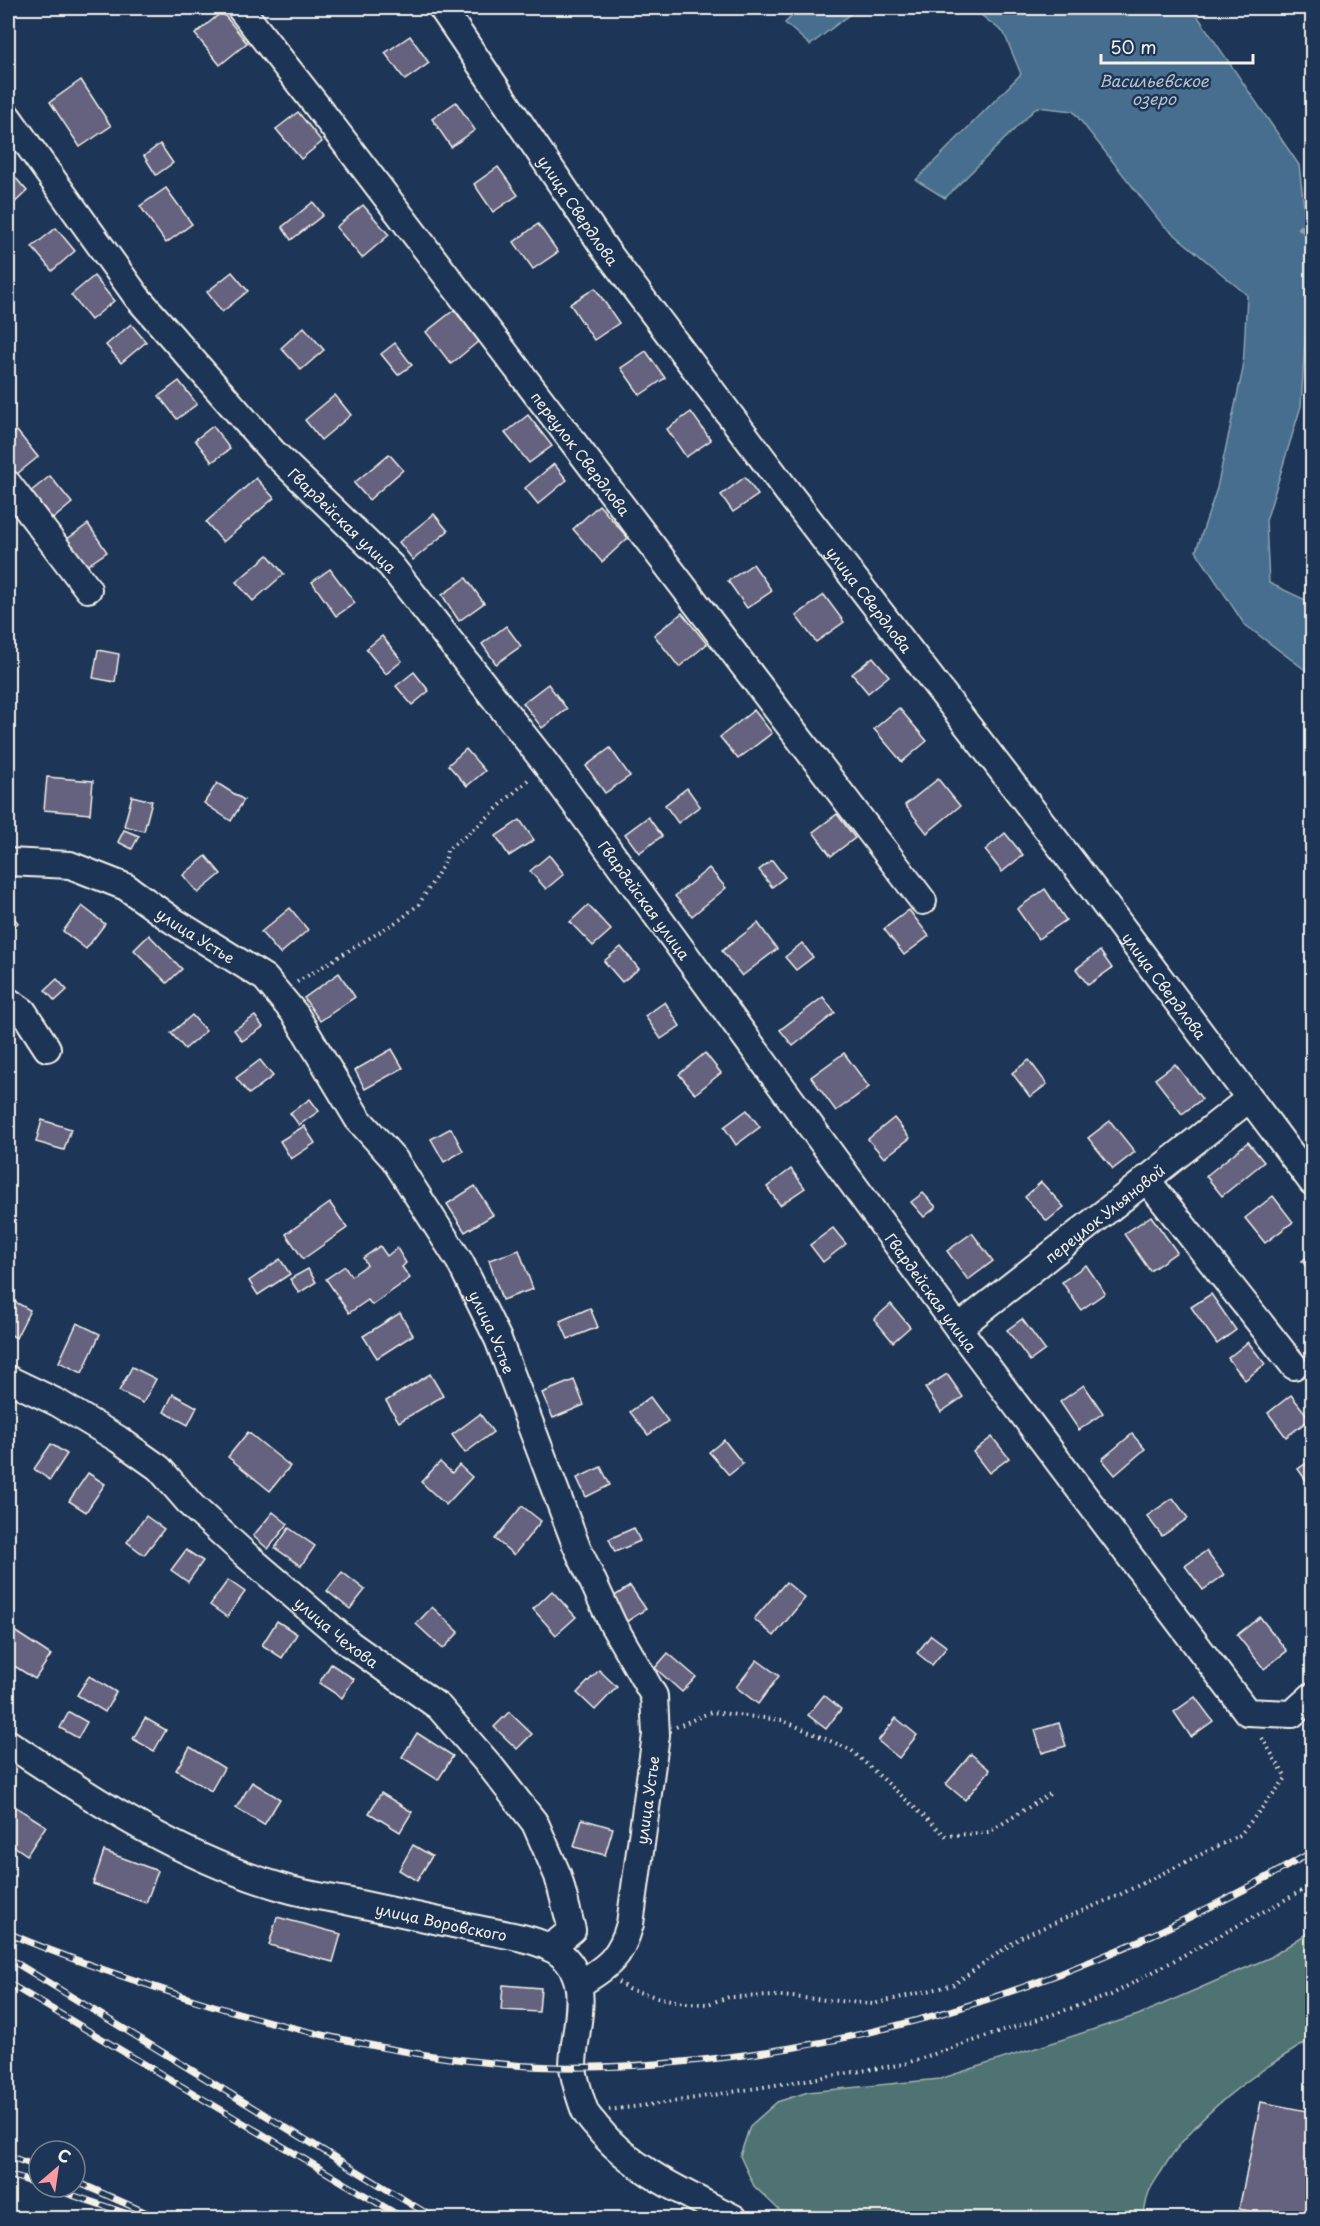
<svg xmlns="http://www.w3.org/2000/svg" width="1320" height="2226" viewBox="0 0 1320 2226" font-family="'Playpen Sans',sans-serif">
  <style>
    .green { fill: #4f7273; stroke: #a2b2ae; stroke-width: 1.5 }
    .water { fill: #466e8e; stroke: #8ca2b2; stroke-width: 1.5 }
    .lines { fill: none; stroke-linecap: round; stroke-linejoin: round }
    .stream { stroke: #8ca2b2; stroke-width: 6 }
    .building { fill: #656280; stroke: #f4f1e8; stroke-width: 1.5 }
    .minor-casing { stroke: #f4f1e8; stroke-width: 30 }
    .path { stroke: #f4f1e8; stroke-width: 4; stroke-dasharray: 1.5 4.5; stroke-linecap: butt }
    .minor { stroke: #1d3557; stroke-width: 26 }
    .rail-casing { stroke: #f4f1e8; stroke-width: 7 }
    .rail { stroke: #1d3557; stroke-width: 4.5; stroke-dasharray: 14; stroke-linecap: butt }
    .labels { text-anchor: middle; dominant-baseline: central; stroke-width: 5; stroke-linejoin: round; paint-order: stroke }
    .street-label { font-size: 15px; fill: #f4f1e8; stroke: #1d3557 }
    .water-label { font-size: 16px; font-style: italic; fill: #b7c3c8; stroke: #1d3557 }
  </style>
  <rect width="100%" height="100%" fill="#1d3557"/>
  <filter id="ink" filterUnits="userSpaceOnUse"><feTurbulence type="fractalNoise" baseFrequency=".0167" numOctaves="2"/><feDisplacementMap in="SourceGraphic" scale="12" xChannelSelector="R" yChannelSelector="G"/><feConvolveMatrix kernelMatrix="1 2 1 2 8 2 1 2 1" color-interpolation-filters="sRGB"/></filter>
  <g filter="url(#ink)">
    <path class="green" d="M1312,1930v109c-57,33 -117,75 -151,133 -4,6 -9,13 -12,20 -3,8 -4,18 -6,26h-350l-13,-7 -26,-25 -14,-30 10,-30 27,-24 31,-10 132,-13 198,-64 133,-58z"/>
    <g class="water">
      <polygon points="800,8 858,8 810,45 785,23"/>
      <polygon points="972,8 1192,8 1299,165 1310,259 1301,406 1266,521 1269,583 1312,603 1312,675 1244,624 1196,551 1217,488 1243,369 1247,295 1162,224 1073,111 1037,107 945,198 916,180 1021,74 1004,33"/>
    </g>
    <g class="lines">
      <polyline class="stream" points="1301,228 1312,236"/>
    </g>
    <g class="building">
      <polygon points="222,12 247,43 220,65 195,34"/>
      <polygon points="410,36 429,63 405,80 385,53"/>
      <polygon points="81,80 111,126 80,147 50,102"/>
      <polygon points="456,102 475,130 451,147 432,119"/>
      <polygon points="298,112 322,142 301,159 276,129"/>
      <polygon points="160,144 173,163 156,175 144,156"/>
      <polygon points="498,167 518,195 493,212 474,184"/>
      <polygon points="8,169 27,191 8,209"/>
      <polygon points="166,188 192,224 166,243 140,206"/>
      <polygon points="313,202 323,215 291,240 282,227"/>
      <polygon points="363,205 389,235 362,258 336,227"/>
      <polygon points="538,224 558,252 533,269 514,242"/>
      <polygon points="56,228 75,251 52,271 32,247"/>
      <polygon points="232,272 248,291 222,312 207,292"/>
      <polygon points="94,276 114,301 91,320 71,295"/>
      <polygon points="595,288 619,323 594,340 570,304"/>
      <polygon points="454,310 479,341 451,364 426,332"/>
      <polygon points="131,324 146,342 121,363 106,345"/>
      <polygon points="304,327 324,350 301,370 281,348"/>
      <polygon points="395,343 412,365 398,375 381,354"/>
      <polygon points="646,351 665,378 640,395 621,368"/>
      <polygon points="179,381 197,404 177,419 159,396"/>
      <polygon points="335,395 351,415 321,440 305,420"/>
      <polygon points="691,412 711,440 686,457 667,429"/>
      <polygon points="528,415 552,446 529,463 505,433"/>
      <polygon points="213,426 230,449 212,462 195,440"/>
      <polygon points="17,431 38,457 12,478 8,472 8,438"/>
      <polygon points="389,454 403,470 369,500 354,483"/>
      <polygon points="554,464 567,480 538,504 525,488"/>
      <polygon points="50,476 72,503 53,519 30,492"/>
      <polygon points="745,477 758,495 733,512 721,495"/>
      <polygon points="256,478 274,498 223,542 206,522"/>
      <polygon points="599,505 628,538 602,562 573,529"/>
      <polygon points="434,514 448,531 413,560 399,542"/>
      <polygon points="88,524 107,552 85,567 66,540"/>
      <polygon points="268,555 284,574 253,601 236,582"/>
      <polygon points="753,564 772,591 747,608 728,581"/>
      <polygon points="330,569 355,603 336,616 312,582"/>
      <polygon points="466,578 484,603 459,621 442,595"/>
      <polygon points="824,595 844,622 816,642 796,616"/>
      <polygon points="682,613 707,644 679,667 654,635"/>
      <polygon points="506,626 521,646 496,664 482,644"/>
      <polygon points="382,636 402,661 386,674 366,649"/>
      <polygon points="98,650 119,654 115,682 93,678"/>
      <polygon points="873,657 889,676 868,693 852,674"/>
      <polygon points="414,672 429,691 412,705 396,686"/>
      <polygon points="548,684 567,709 542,728 523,703"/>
      <polygon points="899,708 927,741 902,762 874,729"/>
      <polygon points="754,710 772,733 738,759 720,737"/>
      <polygon points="610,748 630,776 605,793 586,766"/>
      <polygon points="466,749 485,771 467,786 448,765"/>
      <polygon points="47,777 93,781 90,814 44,810"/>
      <polygon points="938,779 960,806 927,833 905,805"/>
      <polygon points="217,783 244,800 231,821 204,803"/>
      <polygon points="687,788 700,806 678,823 665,805"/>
      <polygon points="132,796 152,801 144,831 124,826"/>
      <polygon points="837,814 855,838 831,856 813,832"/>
      <polygon points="648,817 662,836 639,853 625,834"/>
      <polygon points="520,820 534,840 509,856 496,836"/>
      <polygon points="124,830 139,836 132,849 118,842"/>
      <polygon points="1005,833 1023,855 1002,872 985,850"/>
      <polygon points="549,855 564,874 546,889 530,871"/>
      <polygon points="206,856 221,874 198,893 183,875"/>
      <polygon points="772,860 785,877 772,887 759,870"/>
      <polygon points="709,868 726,888 692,916 675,896"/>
      <polygon points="1045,889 1066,920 1038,939 1017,909"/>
      <polygon points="588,905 611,930 593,946 570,922"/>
      <polygon points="82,906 105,924 86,949 63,931"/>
      <polygon points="290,908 308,930 280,954 261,932"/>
      <polygon points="8,910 18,923 8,932"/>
      <polygon points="909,910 929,936 904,955 884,929"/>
      <polygon points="758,923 777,949 742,976 722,951"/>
      <polygon points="149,935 182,969 167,983 134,950"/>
      <polygon points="802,943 813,957 796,970 785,957"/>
      <polygon points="621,947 639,969 622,982 604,961"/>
      <polygon points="1100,951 1112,968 1088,985 1076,969"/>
      <polygon points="339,973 355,997 320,1021 304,998"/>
      <polygon points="57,979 67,990 55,1001 45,990"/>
      <polygon points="823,997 835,1013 793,1046 780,1030"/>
      <polygon points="665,1002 680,1026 661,1039 645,1016"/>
      <polygon points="192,1015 206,1031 185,1049 171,1033"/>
      <polygon points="255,1016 263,1027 242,1041 234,1030"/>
      <polygon points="392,1049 403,1068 365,1089 355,1070"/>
      <polygon points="705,1053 721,1073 695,1094 679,1074"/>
      <polygon points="844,1053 869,1087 836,1111 811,1077"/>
      <polygon points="260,1060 273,1076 249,1094 236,1078"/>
      <polygon points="1029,1060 1047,1084 1030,1097 1012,1073"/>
      <polygon points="1175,1064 1202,1099 1182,1114 1155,1079"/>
      <polygon points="310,1099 319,1111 299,1125 290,1113"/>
      <polygon points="747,1110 760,1127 736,1145 724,1127"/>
      <polygon points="894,1118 910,1138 884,1158 868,1139"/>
      <polygon points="42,1120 71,1129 64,1150 36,1142"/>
      <polygon points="1110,1121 1135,1152 1113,1169 1088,1138"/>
      <polygon points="304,1126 315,1143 291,1159 280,1141"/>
      <polygon points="451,1128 463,1151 444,1162 431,1139"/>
      <polygon points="1248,1142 1264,1162 1222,1196 1206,1176"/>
      <polygon points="791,1169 805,1188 780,1205 767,1187"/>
      <polygon points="1041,1182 1064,1207 1047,1221 1025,1197"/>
      <polygon points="475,1186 493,1215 465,1232 447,1204"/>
      <polygon points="923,1193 936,1207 924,1217 911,1202"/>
      <polygon points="1273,1196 1293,1222 1265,1243 1245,1218"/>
      <polygon points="330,1203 347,1228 303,1259 286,1234"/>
      <polygon points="1151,1216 1177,1252 1150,1271 1124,1234"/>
      <polygon points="833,1228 846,1244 823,1262 810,1245"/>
      <polygon points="972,1233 993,1261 968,1280 947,1251"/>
      <polygon points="380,1246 387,1256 397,1248 406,1263 402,1267 410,1278 372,1305 368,1300 349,1313 326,1279 345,1266 351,1276 367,1265 363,1258"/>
      <polygon points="519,1250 533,1289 502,1300 489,1260"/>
      <polygon points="1312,1253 1312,1275 1302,1261"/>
      <polygon points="280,1259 290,1274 258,1295 249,1281"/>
      <polygon points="1086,1265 1105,1293 1081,1310 1062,1282"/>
      <polygon points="308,1269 316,1282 299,1293 290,1279"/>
      <polygon points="1211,1294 1236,1330 1217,1344 1191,1307"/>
      <polygon points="8,1298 30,1310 16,1338 8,1333"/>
      <polygon points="891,1304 910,1327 893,1342 874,1319"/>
      <polygon points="590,1308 598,1327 568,1339 560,1321"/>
      <polygon points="400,1313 413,1335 377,1358 363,1336"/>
      <polygon points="1022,1319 1045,1350 1030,1361 1007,1330"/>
      <polygon points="77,1323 100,1334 82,1373 59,1362"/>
      <polygon points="1248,1342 1265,1364 1245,1380 1228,1358"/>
      <polygon points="132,1367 156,1379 143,1403 119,1391"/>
      <polygon points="430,1374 443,1396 399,1422 386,1401"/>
      <polygon points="947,1374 963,1397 941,1412 925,1388"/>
      <polygon points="574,1380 584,1405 553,1418 542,1393"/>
      <polygon points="1084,1385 1103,1413 1079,1430 1060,1402"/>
      <polygon points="173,1394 197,1407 188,1425 164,1412"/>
      <polygon points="1291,1395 1310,1419 1286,1437 1268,1413"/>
      <polygon points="650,1397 668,1421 648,1435 630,1412"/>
      <polygon points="480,1414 493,1432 465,1453 452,1435"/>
      <polygon points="248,1432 290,1466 270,1491 228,1457"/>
      <polygon points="1132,1434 1145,1449 1115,1475 1102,1459"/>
      <polygon points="992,1437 1009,1458 989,1473 973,1452"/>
      <polygon points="724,1440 743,1464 729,1475 709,1452"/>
      <polygon points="51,1444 67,1454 50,1480 34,1469"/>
      <polygon points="1312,1459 1312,1489 1298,1469"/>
      <polygon points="440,1462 452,1473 459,1465 472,1477 446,1505 421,1482"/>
      <polygon points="601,1467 610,1485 586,1497 577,1478"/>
      <polygon points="88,1473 105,1484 86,1512 69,1501"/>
      <polygon points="1173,1498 1188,1518 1162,1536 1147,1516"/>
      <polygon points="522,1506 541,1521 514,1555 495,1539"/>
      <polygon points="273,1512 288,1524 268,1549 253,1536"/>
      <polygon points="146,1516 164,1529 144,1555 127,1542"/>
      <polygon points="289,1528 315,1546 301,1566 275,1548"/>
      <polygon points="634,1528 640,1541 615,1552 609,1539"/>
      <polygon points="186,1550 203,1561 188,1582 171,1570"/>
      <polygon points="1206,1551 1224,1575 1203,1590 1185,1566"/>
      <polygon points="342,1572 365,1590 350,1609 327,1591"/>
      <polygon points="228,1580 245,1592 227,1617 210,1605"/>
      <polygon points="786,1582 805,1598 774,1636 754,1619"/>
      <polygon points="630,1586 646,1609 626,1622 610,1599"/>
      <polygon points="552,1591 576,1617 556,1635 533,1609"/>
      <polygon points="432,1607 459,1632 443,1649 416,1624"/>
      <polygon points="1260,1617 1287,1651 1264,1669 1237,1635"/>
      <polygon points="277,1621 297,1634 282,1658 262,1645"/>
      <polygon points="8,1627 51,1655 35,1679 8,1662"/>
      <polygon points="931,1635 947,1647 932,1665 917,1653"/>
      <polygon points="668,1653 696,1677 682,1692 655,1668"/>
      <polygon points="757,1660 779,1676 758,1704 736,1687"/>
      <polygon points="331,1664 354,1679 342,1698 319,1683"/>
      <polygon points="599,1670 617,1687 595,1710 577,1693"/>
      <polygon points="89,1676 116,1692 105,1712 77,1695"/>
      <polygon points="824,1695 841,1709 826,1729 808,1715"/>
      <polygon points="1195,1697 1213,1721 1191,1737 1174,1712"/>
      <polygon points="69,1712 87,1722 78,1738 60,1728"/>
      <polygon points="509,1712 532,1734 517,1749 494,1727"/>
      <polygon points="145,1718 166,1730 154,1751 133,1739"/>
      <polygon points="896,1718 917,1735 899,1758 878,1741"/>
      <polygon points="1059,1723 1066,1746 1042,1753 1035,1730"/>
      <polygon points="417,1733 453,1756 438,1780 402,1757"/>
      <polygon points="190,1747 224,1768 211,1791 176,1770"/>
      <polygon points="971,1754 990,1770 965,1800 946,1784"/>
      <polygon points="252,1782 280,1799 264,1825 236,1808"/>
      <polygon points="381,1793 412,1812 400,1832 369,1813"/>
      <polygon points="8,1802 46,1826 27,1855 8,1842"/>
      <polygon points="582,1819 613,1828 605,1855 574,1847"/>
      <polygon points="413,1845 432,1856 417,1881 399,1870"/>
      <polygon points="104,1851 158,1871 146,1903 93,1884"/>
      <polygon points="277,1917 341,1934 333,1962 269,1945"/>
      <polygon points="503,1985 541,1988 539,2012 501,2010"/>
      <polygon points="1261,2102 1312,2112 1312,2218 1284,2218 1239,2209"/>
    </g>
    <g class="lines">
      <defs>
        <g id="minor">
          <path id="s1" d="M240,8l77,98 606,795"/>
          <path id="s2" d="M442,8l163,241 185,246 307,399 215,288"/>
          <path id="s3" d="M8,117l129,180 135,154 119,115 155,198 412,564 289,384 45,2 20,-18"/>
          <polyline points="8,484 88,589"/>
          <path id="s4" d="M8,862l62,3 56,22 46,33 93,58 30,36 63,105 36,40 66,103 38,77 78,206 37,80 41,71 2,39 -26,189c-9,33 -22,43 -51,60"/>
          <polyline points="8,1001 23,1011 47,1048"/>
          <polyline points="1146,1179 1294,1366"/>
          <path id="s5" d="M958,1328l292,-230"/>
          <path id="s6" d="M8,1379l50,24 60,36 41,29 33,38 54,49 104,89 89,63 52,60 44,56 23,53 14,54 -22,18"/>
          <path id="s7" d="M8,1743c86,57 172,115 273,144 21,7 43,10 65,14 42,9 84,18 126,27 24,5 57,9 79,20 46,24 23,77 22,117 0,10 8,36 12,46 2,5 7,10 11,15 36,45 89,67 138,92"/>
        </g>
      </defs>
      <use href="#minor" class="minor-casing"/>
      <g class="path">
        <polyline points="297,982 401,919 419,904 442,867 446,857 447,850 480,824 530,778"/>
        <polyline points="676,1727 711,1712 782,1720 851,1750 946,1836 989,1832 1053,1792"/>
        <polyline points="618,1982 628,1989 656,1997 685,2003 708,2004 729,1997 780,1996 873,2004 953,1985 1021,1937 1117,1896 1240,1835 1286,1778 1261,1736"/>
        <polyline points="609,2110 665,2103 904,2064 1111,1995 1312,1885"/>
      </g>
      <use href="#minor" class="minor"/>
      <defs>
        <g id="rail">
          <path d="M8,1933c58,25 119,45 180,65 102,32 207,57 315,66 75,7 151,2 225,-7 210,-25 402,-100 584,-205"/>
          <polyline points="8,1958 434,2218"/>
          <polyline points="8,1983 403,2218"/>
          <polyline points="8,2156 39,2167"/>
          <polyline points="8,2175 39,2184"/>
          <polyline points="75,2181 158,2218"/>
          <polyline points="48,2187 125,2213"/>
        </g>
      </defs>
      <use href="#rail" class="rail-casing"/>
      <use href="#rail" class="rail"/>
    </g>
  </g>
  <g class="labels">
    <g class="street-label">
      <text stroke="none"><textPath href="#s2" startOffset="244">улица Свердлова</textPath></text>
      <text stroke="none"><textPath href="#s1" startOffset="561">переулок Свердлова</textPath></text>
      <text stroke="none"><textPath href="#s3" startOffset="525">Гвардейская улица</textPath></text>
      <text stroke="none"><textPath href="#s2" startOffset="730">улица Свердлова</textPath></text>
      <text stroke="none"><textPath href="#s3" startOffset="1011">Гвардейская улица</textPath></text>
      <text stroke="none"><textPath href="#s4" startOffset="207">улица Устье</textPath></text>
      <text stroke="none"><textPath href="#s2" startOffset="1216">улица Свердлова</textPath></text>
      <text stroke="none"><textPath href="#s5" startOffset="186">переулок Ульяновой</textPath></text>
      <text stroke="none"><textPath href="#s3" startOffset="1497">Гвардейская улица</textPath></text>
      <text stroke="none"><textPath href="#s4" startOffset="711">улица Устье</textPath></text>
      <text stroke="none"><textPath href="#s6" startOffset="418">улица Чехова</textPath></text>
      <text transform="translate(647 1800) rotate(-82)">улица Устье</text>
      <text stroke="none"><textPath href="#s7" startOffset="474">улица Воровского</textPath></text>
    </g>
    <g class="water-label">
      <text x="1154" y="80">Васильевское<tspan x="1154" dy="18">озеро</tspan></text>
    </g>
  </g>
  <rect width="1320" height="2226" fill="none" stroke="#1d3557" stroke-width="30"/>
  <rect x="15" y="15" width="1290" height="2196" fill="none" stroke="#f4f1e8" stroke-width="2" filter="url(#ink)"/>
  <g transform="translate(57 2169) rotate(29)"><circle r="28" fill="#1d3557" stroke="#738091" stroke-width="1.5"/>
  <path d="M0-4.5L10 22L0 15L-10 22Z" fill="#ff9aa2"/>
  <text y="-9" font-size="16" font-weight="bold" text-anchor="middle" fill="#f4f1e8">С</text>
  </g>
  <path d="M1101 54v9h152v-9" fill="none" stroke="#f4f1e8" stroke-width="3"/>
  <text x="1110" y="54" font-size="18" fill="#f4f1e8" stroke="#1d3557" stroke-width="4.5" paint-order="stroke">50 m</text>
</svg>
